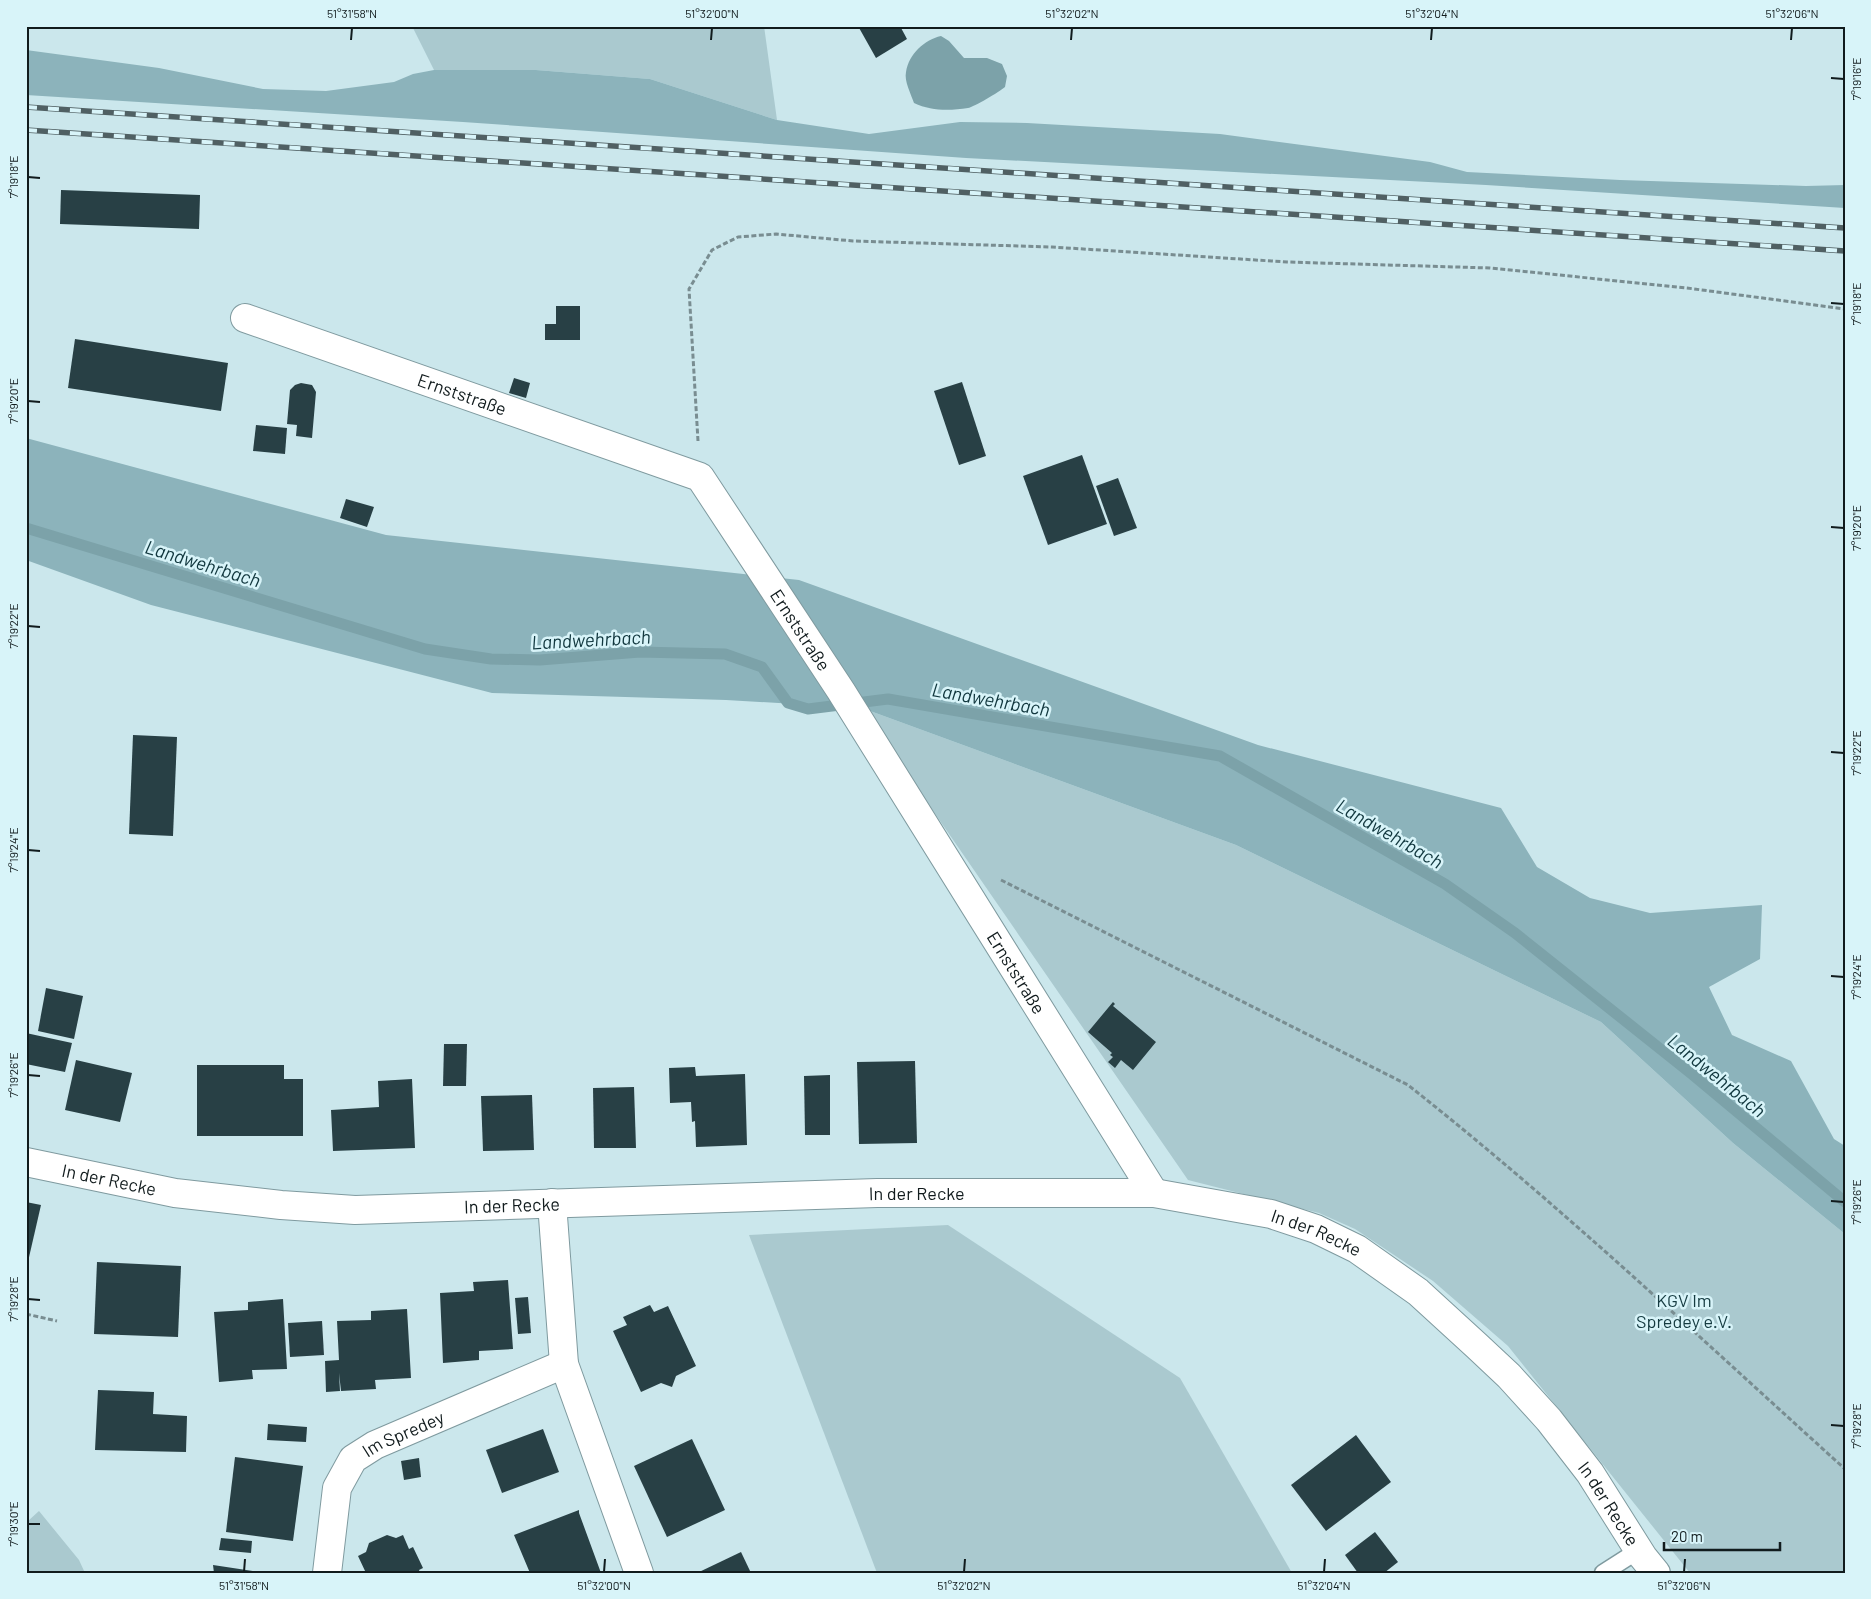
<svg xmlns="http://www.w3.org/2000/svg" width="1871" height="1599" viewBox="0 0 1871 1599" font-family="Barlow,sans-serif">
  <style>
    .green { fill: #aac9cf }
    .forest { fill: #8cb3bb }
    .water { fill: #7ca2a9 }
    .lines { fill: none; stroke-linecap: round; stroke-linejoin: round }
    .stream { stroke: #7ca2a9; stroke-width: 11 }
    .building { fill: #284045 }
    .lane-casing { stroke: #7f9a9f; stroke-width: 19 }
    .street-casing { stroke: #7f9a9f; stroke-width: 30 }
    .path { stroke: #798d91; stroke-width: 3; stroke-dasharray: 5 2.5; stroke-linecap: butt }
    .lane { stroke: #fff; stroke-width: 16 }
    .street { stroke: #fff; stroke-width: 28 }
    .rail-casing { stroke: #506063; stroke-width: 5.5 }
    .rail { stroke: #d8f4f9; stroke-width: 4; stroke-dasharray: 11; stroke-linecap: butt }
    .ticks { fill: none; stroke: #111b1d; stroke-width: 2 }
    .labels { text-anchor: middle; dominant-baseline: central; stroke-width: 5; stroke-linejoin: round; paint-order: stroke }
    .street-label { font-size: 18px; fill: #111b1d; stroke: #d8f4f9 }
    .park-label { font-size: 18px; fill: #153b41; stroke: #d8f4f9 }
    .water-label { font-size: 19px; font-style: italic; fill: #11373e; stroke: #d8f4f9 }
    .neatline { fill: none; stroke: #111b1d; stroke-width: 2 }
    .ticks-label { font-size: 12px; text-anchor: middle; fill: #111b1d }
  </style>
  <rect width="100%" height="100%" fill="#cbe7ec"/>
  <g class="green">
    <polygon points="412,26 764,26 777,120 650,79 536,70 434,70"/>
    <polygon points="862,708 1236,845 1601,1022 1733,1143 1845,1234 1845,1573 1690,1573 1508,1346 1433,1281 1355,1229 1319,1213 1188,1180"/>
    <polygon points="948,1225 1180,1378 1292,1573 877,1573 749,1235"/>
    <polygon points="39,1511 79,1560 85,1573 26,1573 26,1520 28,1521"/>
  </g>
  <g class="forest">
    <polygon points="26,50 159,68 263,89 326,91 394,82 413,74 434,70 536,70 650,79 777,120 869,134 960,122 1027,123 1220,134 1430,162 1467,172 1620,180 1806,186 1845,185 1845,208 1486,185 966,158 463,122 26,95"/>
    <polygon points="26,438 386,535 799,580 1258,745 1501,808 1537,867 1590,898 1650,913 1762,905 1760,959 1709,987 1732,1035 1791,1061 1834,1139 1845,1146 1845,1234 1733,1143 1601,1022 1236,845 862,708 726,700 492,693 151,605 26,560"/>
  </g>
  <path class="water" d="M941,36l8,5 15,17h23l15,6 5,12 -2,11c-6,5 -31,20 -37,21 -19,3 -37,3 -54,-5 -3,-9 -10,-22 -8,-31 3,-18 18,-32 35,-36z"/>
  <g class="lines">
    <polyline class="stream" points="26,528 425,649 491,659 540,660 640,652 725,654 762,667 788,703 808,709 888,699 1220,756 1445,884 1515,933 1693,1075 1845,1202"/>
  </g>
  <g class="building">
    <polygon points="858,26 900,26 907,39 876,58"/>
    <polygon points="61,190 200,195 199,229 60,224"/>
    <polygon points="556,306 580,306 580,340 545,340 545,324 556,324"/>
    <polygon points="75,339 228,363 221,411 68,388"/>
    <polygon points="514,378 530,383 526,398 509,393"/>
    <polygon points="962,382 986,456 959,465 934,391"/>
    <polygon points="301,383 312,385 316,392 312,438 296,436 297,425 287,424 290,390 295,385"/>
    <polygon points="256,425 287,428 285,454 253,451"/>
    <polygon points="1082,455 1107,524 1048,545 1023,476"/>
    <polygon points="1118,478 1137,528 1114,536 1096,486"/>
    <polygon points="346,499 374,507 367,527 340,518"/>
    <polygon points="133,735 177,737 173,836 129,834"/>
    <polygon points="46,988 83,996 74,1039 38,1031"/>
    <polygon points="1113,1002 1115,1004 1113,1006 1156,1042 1133,1070 1121,1060 1115,1068 1108,1062 1113,1057 1110,1055 1112,1053 1088,1032"/>
    <polygon points="26,1033 72,1043 65,1072 26,1064"/>
    <polygon points="444,1044 467,1044 466,1086 443,1086"/>
    <polygon points="76,1060 132,1073 120,1122 65,1110"/>
    <polygon points="915,1061 917,1143 859,1144 857,1062"/>
    <polygon points="197,1065 284,1065 284,1079 303,1079 303,1136 197,1136"/>
    <polygon points="695,1067 696,1076 745,1074 747,1145 696,1147 695,1121 692,1122 691,1102 670,1103 669,1068"/>
    <polygon points="830,1075 830,1135 805,1135 804,1076"/>
    <polygon points="412,1079 415,1148 333,1151 331,1110 379,1107 378,1081"/>
    <polygon points="634,1087 636,1148 594,1148 593,1088"/>
    <polygon points="532,1095 534,1150 483,1151 481,1096"/>
    <polygon points="26,1202 41,1205 27,1266 26,1266"/>
    <polygon points="97,1262 181,1266 178,1337 94,1334"/>
    <polygon points="508,1280 513,1349 479,1351 479,1360 443,1363 440,1293 474,1291 473,1282"/>
    <polygon points="528,1297 531,1333 518,1334 515,1298"/>
    <polygon points="283,1299 287,1369 252,1370 253,1379 219,1382 214,1312 248,1310 248,1302"/>
    <polygon points="650,1305 654,1312 668,1306 696,1366 676,1376 672,1387 661,1383 641,1392 613,1331 627,1325 623,1317"/>
    <polygon points="407,1309 411,1378 375,1380 376,1389 341,1391 339,1373 340,1391 326,1392 325,1361 339,1360 337,1321 371,1320 371,1311"/>
    <polygon points="322,1321 324,1355 290,1357 288,1323"/>
    <polygon points="98,1390 154,1392 153,1414 187,1416 186,1452 95,1450"/>
    <polygon points="268,1424 307,1427 306,1442 267,1440"/>
    <polygon points="543,1429 559,1472 502,1493 486,1450"/>
    <polygon points="1356,1435 1391,1482 1326,1531 1291,1485"/>
    <polygon points="692,1439 725,1510 667,1537 634,1466"/>
    <polygon points="235,1457 303,1466 293,1541 226,1532"/>
    <polygon points="419,1458 421,1477 404,1480 401,1461"/>
    <polygon points="579,1510 579,1513 601,1573 530,1573 514,1535"/>
    <polygon points="1375,1532 1398,1562 1384,1573 1358,1573 1345,1555"/>
    <polygon points="387,1535 396,1538 403,1535 409,1549 413,1547 423,1568 419,1570 420,1573 366,1573 358,1556 366,1552 369,1543"/>
    <polygon points="221,1538 252,1541 251,1553 219,1550"/>
    <polygon points="741,1552 751,1573 697,1573"/>
    <polygon points="213,1565 260,1572 260,1573 214,1573"/>
  </g>
  <g class="lines">
    <defs>
      <polyline id="lane" points="1603,1573 1639,1550"/>
      <g id="street">
        <path id="s1" d="M245,318l455,159 141,214 313,502"/>
        <path id="s2" d="M26,1162l149,31 106,12 74,5 522,-17h277l117,21 45,15 41,20 61,43 59,54 32,30 40,44 41,53 53,84 13,16"/>
        <polyline points="552,1203 564,1364 639,1573"/>
        <path id="s3" d="M327,1573l10,-85 16,-29 22,-14 189,-81"/>
      </g>
    </defs>
    <use href="#lane" class="lane-casing"/>
    <use href="#street" class="street-casing"/>
    <g class="path">
      <polyline points="698,441 689,289 712,250 738,237 776,234 853,241 1052,247 1287,262 1490,268 1687,288 1845,309"/>
      <path d="M1001,880l407,205c152,120 293,254 437,384"/>
      <polyline points="26,1314 57,1321"/>
    </g>
    <use href="#lane" class="lane"/>
    <use href="#street" class="street"/>
    <defs>
      <g id="rail">
        <polyline points="26,107 1845,228"/>
        <polyline points="26,130 1845,251"/>
      </g>
    </defs>
    <use href="#rail" class="rail-casing"/>
    <use href="#rail" class="rail"/>
  </g>
  <path class="ticks" d="M351,40l1,-12M711,40l1,-12M1071,40l1,-12M1431,40l1,-12M1791,40l1,-12M1831,78l13,1M28,177l12,1M1831,303l13,1M28,401l12,1M1831,527l13,1M28,626l12,1M1831,752l13,1M28,850l12,1M1831,976l13,1M28,1075l12,1M1831,1201l13,1M28,1299l12,1M1831,1425l13,1M28,1524h12M244,1572l1,-13M604,1572l1,-13M964,1572l1,-13M1324,1572l1,-13M1684,1572l1,-13"/>
  <g class="labels">
    <g class="street-label">
      <text stroke="none"><textPath href="#s1" startOffset="230">Ernststraße</textPath></text>
      <text stroke="none"><textPath href="#s1" startOffset="665">Ernststraße</textPath></text>
      <text stroke="none"><textPath href="#s1" startOffset="1070">Ernststraße</textPath></text>
      <text stroke="none"><textPath href="#s2" startOffset="85">In der Recke</textPath></text>
      <text stroke="none"><textPath href="#s2" startOffset="895">In der Recke</textPath></text>
      <text stroke="none"><textPath href="#s2" startOffset="490">In der Recke</textPath></text>
      <text stroke="none"><textPath href="#s2" startOffset="1300">In der Recke</textPath></text>
      <text stroke="none"><textPath href="#s3" startOffset="175">Im Spredey</textPath></text>
      <text stroke="none"><textPath href="#s2" startOffset="1705">In der Recke</textPath></text>
    </g>
    <g class="park-label">
      <text x="1684" y="1300">KGV Im<tspan x="1684" dy="21">Spredey e.V.</tspan></text>
    </g>
    <g class="water-label">
      <text transform="translate(203 563) rotate(17)">Landwehrbach</text>
      <text transform="translate(591 639) rotate(-3)">Landwehrbach</text>
      <text transform="translate(991 699) rotate(10)">Landwehrbach</text>
      <text transform="translate(1390 833) rotate(30)">Landwehrbach</text>
      <text transform="translate(1717 1075) rotate(39)">Landwehrbach</text>
    </g>
  </g>
  <rect width="1871" height="1599" fill="none" stroke="#d8f4f9" stroke-width="55"/>
  <path d="M1664 1542v8h116v-8" fill="none" stroke="#111b1d" stroke-width="2.5"/>
  <text x="1671" y="1542" font-size="15" fill="#111b1d" stroke="#d8f4f9" stroke-width="4" paint-order="stroke">20 m</text>
  <rect x="28" y="28" width="1816" height="1544" class="neatline"/>
  <g class="ticks-label">
    <text x="352" y="18">51°31'58"N</text>
    <text x="712" y="18">51°32'00"N</text>
    <text x="1072" y="18">51°32'02"N</text>
    <text x="1432" y="18">51°32'04"N</text>
    <text x="1792" y="18">51°32'06"N</text>
    <text transform="translate(1857 79) rotate(-90)" y="4">7°19'16"E</text>
    <text transform="translate(14 177) rotate(-90)" y="4">7°19'18"E</text>
    <text transform="translate(1857 304) rotate(-90)" y="4">7°19'18"E</text>
    <text transform="translate(14 401) rotate(-90)" y="4">7°19'20"E</text>
    <text transform="translate(1857 528) rotate(-90)" y="4">7°19'20"E</text>
    <text transform="translate(14 626) rotate(-90)" y="4">7°19'22"E</text>
    <text transform="translate(1857 753) rotate(-90)" y="4">7°19'22"E</text>
    <text transform="translate(14 850) rotate(-90)" y="4">7°19'24"E</text>
    <text transform="translate(1857 977) rotate(-90)" y="4">7°19'24"E</text>
    <text transform="translate(14 1075) rotate(-90)" y="4">7°19'26"E</text>
    <text transform="translate(1857 1202) rotate(-90)" y="4">7°19'26"E</text>
    <text transform="translate(14 1299) rotate(-90)" y="4">7°19'28"E</text>
    <text transform="translate(1857 1426) rotate(-90)" y="4">7°19'28"E</text>
    <text transform="translate(14 1524) rotate(-90)" y="4">7°19'30"E</text>
    <text x="244" y="1590">51°31'58"N</text>
    <text x="604" y="1590">51°32'00"N</text>
    <text x="964" y="1590">51°32'02"N</text>
    <text x="1324" y="1590">51°32'04"N</text>
    <text x="1684" y="1590">51°32'06"N</text>
  </g>
</svg>
